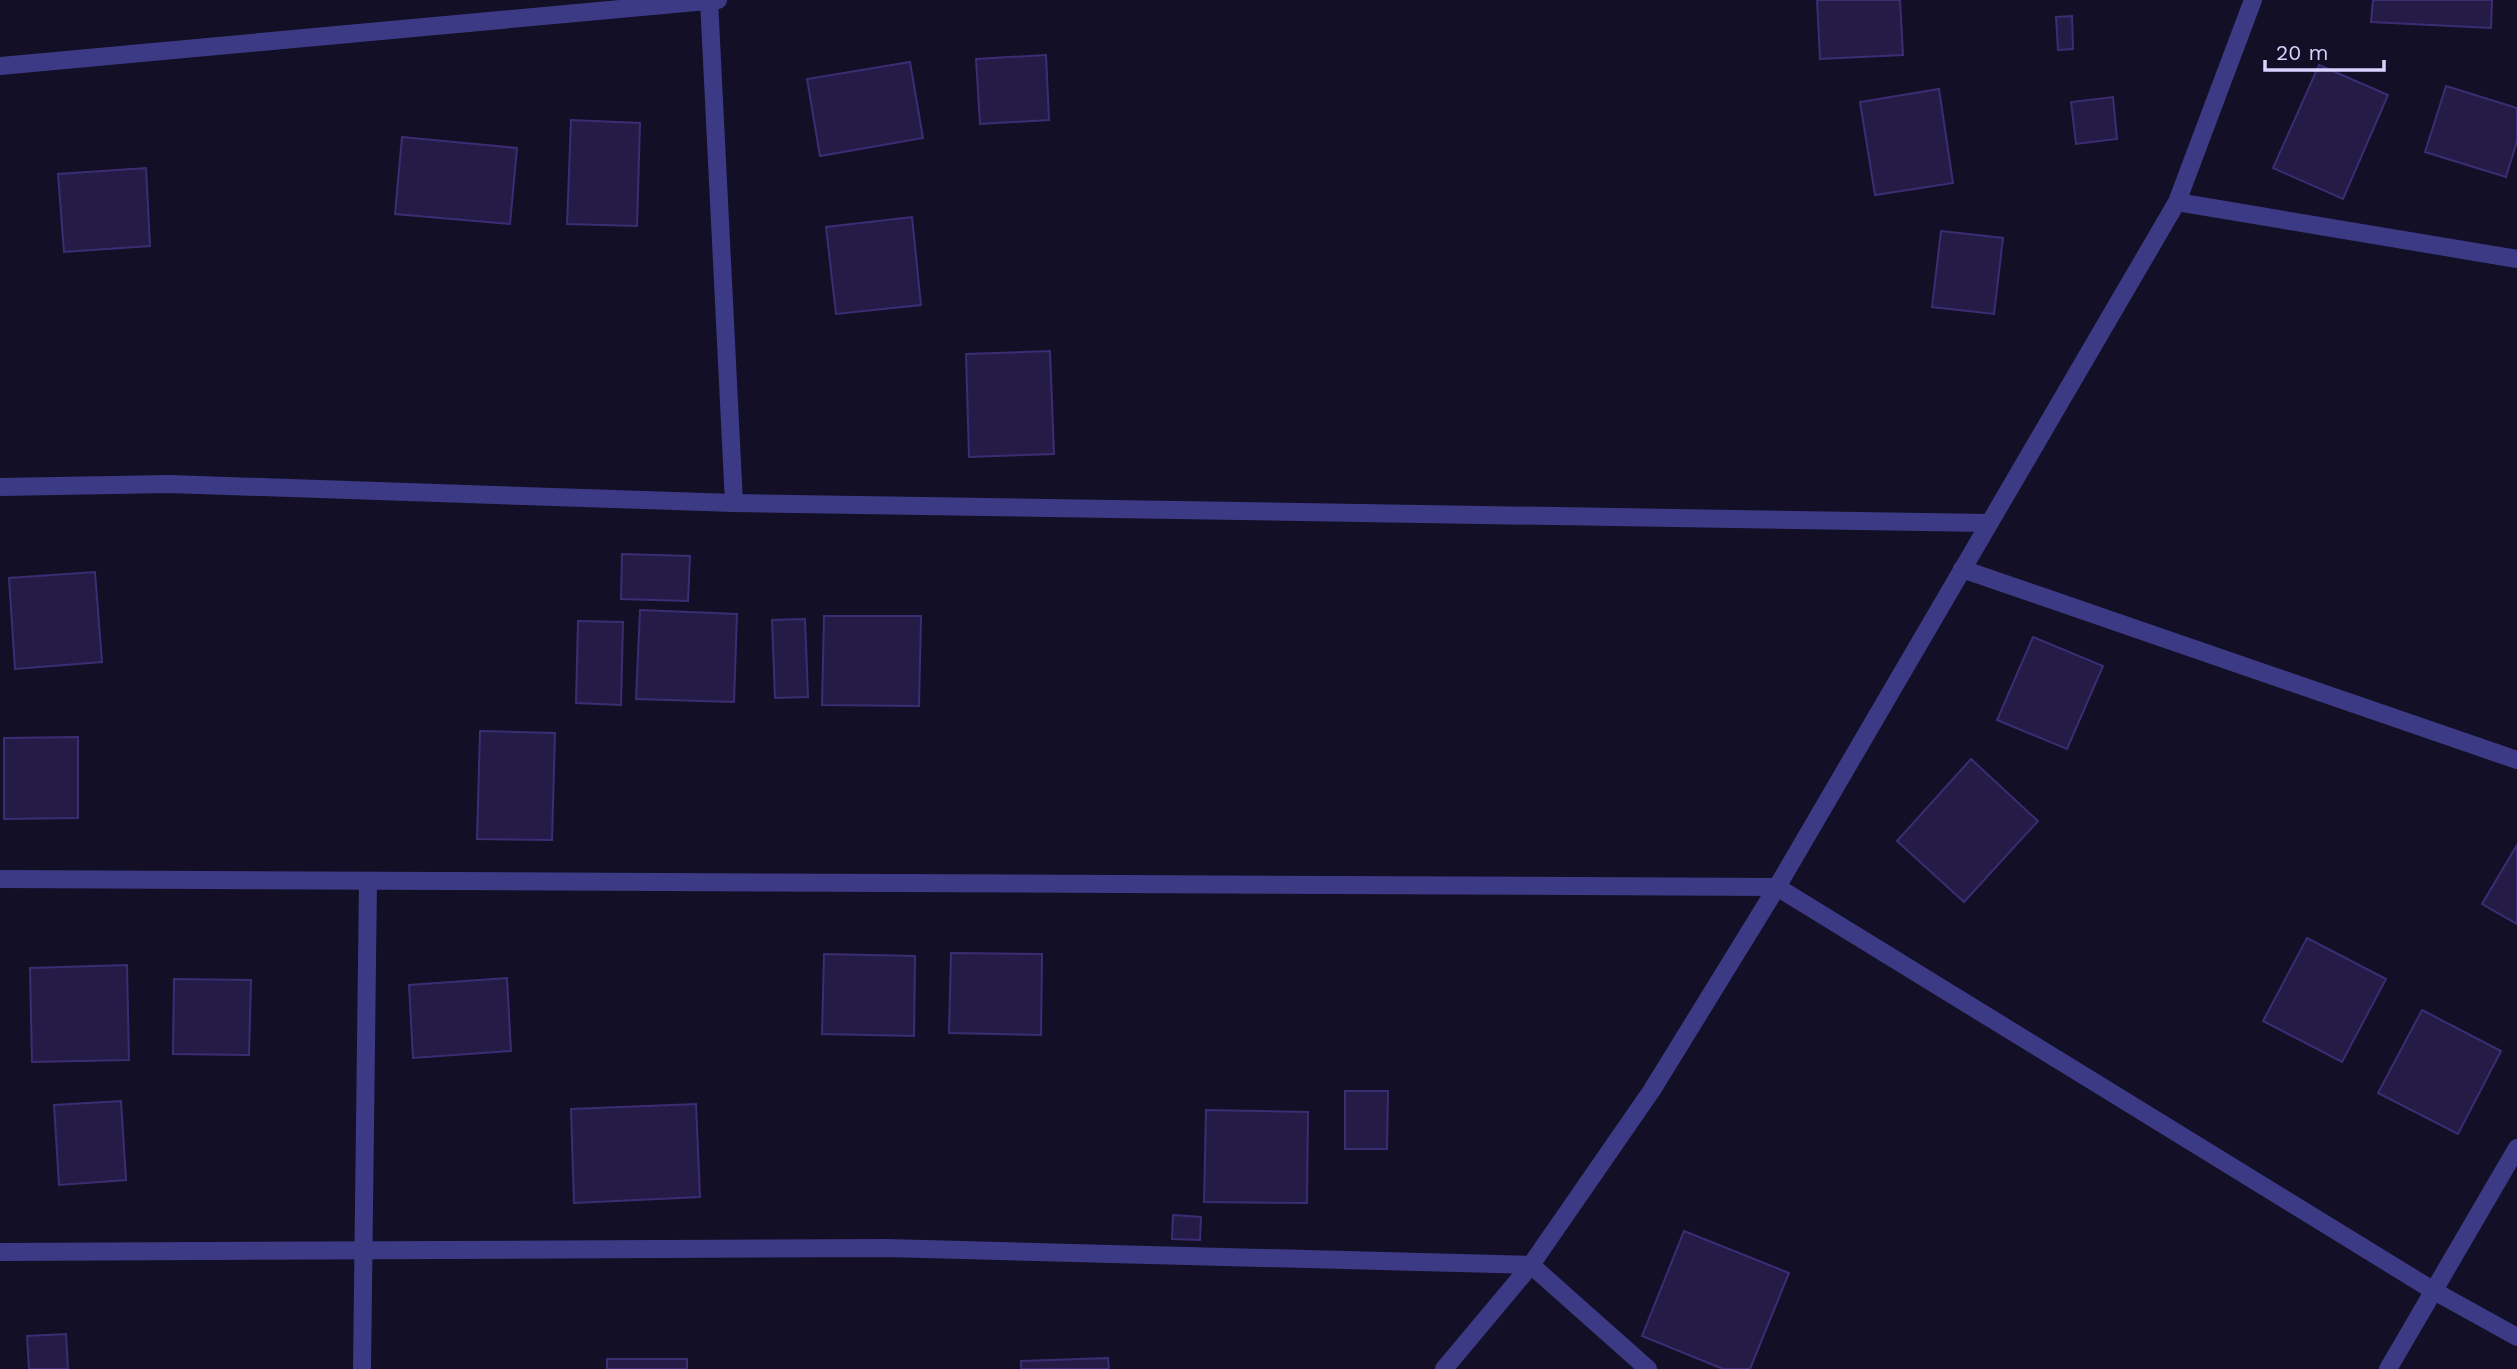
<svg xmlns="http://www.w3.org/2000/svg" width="2517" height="1369" viewBox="0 0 2517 1369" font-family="'Work Sans',sans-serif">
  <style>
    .building { fill: #241b47; stroke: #3b2d73; stroke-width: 2 }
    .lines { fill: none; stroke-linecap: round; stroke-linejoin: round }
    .minor { stroke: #3d3a85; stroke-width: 18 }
  </style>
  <rect width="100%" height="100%" fill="#130f26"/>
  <g class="building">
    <polygon points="1817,0 1900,0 1903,55 1820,59"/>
    <polygon points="2373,0 2492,0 2491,28 2371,22"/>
    <polygon points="2072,16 2073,49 2058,50 2056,17"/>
    <polygon points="1046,55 1049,120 980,124 976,59"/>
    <polygon points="910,62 923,138 820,156 807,79"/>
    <polygon points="2319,65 2388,95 2343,199 2273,168"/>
    <polygon points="2446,86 2517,108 2517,141 2506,177 2425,152"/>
    <polygon points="1939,89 1953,183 1875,195 1860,102"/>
    <polygon points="2113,97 2117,139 2076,144 2071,102"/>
    <polygon points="571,120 640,123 637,226 567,224"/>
    <polygon points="402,137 517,148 510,224 395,214"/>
    <polygon points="146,168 150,246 64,252 58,174"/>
    <polygon points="912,217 921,305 836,314 826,227"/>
    <polygon points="1941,231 2003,238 1994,314 1932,307"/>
    <polygon points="1050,351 1054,454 969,457 966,354"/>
    <polygon points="622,554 690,556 688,601 621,599"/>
    <polygon points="95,572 102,662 15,669 9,578"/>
    <polygon points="640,610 737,614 734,702 636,699"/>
    <polygon points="824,616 921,616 919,706 822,705"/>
    <polygon points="805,619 808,697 775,698 772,620"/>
    <polygon points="578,621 623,622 621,705 576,703"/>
    <polygon points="2033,637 2103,666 2067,749 1997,720"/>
    <polygon points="480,731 555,733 552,840 477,839"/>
    <polygon points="78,737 78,818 4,819 4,738"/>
    <polygon points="1971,759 2038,821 1964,902 1897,841"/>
    <polygon points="2517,845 2517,924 2482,904"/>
    <polygon points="2307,938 2386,979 2342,1062 2263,1021"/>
    <polygon points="951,953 1042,954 1041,1035 949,1033"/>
    <polygon points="824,954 915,956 914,1036 822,1034"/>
    <polygon points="127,965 129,1060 32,1062 30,968"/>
    <polygon points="507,978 511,1051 413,1058 409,985"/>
    <polygon points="174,979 251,980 249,1055 173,1054"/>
    <polygon points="2422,1010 2501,1051 2458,1134 2378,1093"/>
    <polygon points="1345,1091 1388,1091 1387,1149 1345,1149"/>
    <polygon points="121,1101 126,1180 59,1185 54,1105"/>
    <polygon points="696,1104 700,1197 574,1203 571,1109"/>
    <polygon points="1206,1110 1308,1112 1307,1203 1204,1202"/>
    <polygon points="1173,1215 1201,1217 1200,1240 1172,1239"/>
    <polygon points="1684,1231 1789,1273 1750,1369 1723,1369 1642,1336"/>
    <polygon points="66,1334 68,1369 29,1369 27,1336"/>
    <polygon points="1108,1358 1109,1369 1021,1369 1021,1361"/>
    <rect x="607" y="1359" width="80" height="10"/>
  </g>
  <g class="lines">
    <g class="minor">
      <polyline points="709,0 734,503"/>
      <polyline points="0,66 718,0"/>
      <polyline points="2177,202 2517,259"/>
      <polyline points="0,487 170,484 734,503 1988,523"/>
      <polyline points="1962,569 2517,760"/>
      <polyline points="0,879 1777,887 2434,1291 2517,1337"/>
      <polyline points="0,1252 887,1248 1531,1265 1648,1369"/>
      <polyline points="362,1369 368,881"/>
      <polyline points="1444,1369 1531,1265 1652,1090 1777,887 2177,202 2253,0"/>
      <polyline points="2388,1369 2517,1148"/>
    </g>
  </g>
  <path d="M2265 60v10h119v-10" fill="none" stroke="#d9d4ff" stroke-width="3.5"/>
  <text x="2276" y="60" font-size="21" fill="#d9d4ff" stroke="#130f26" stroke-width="5" paint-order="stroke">20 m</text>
</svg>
